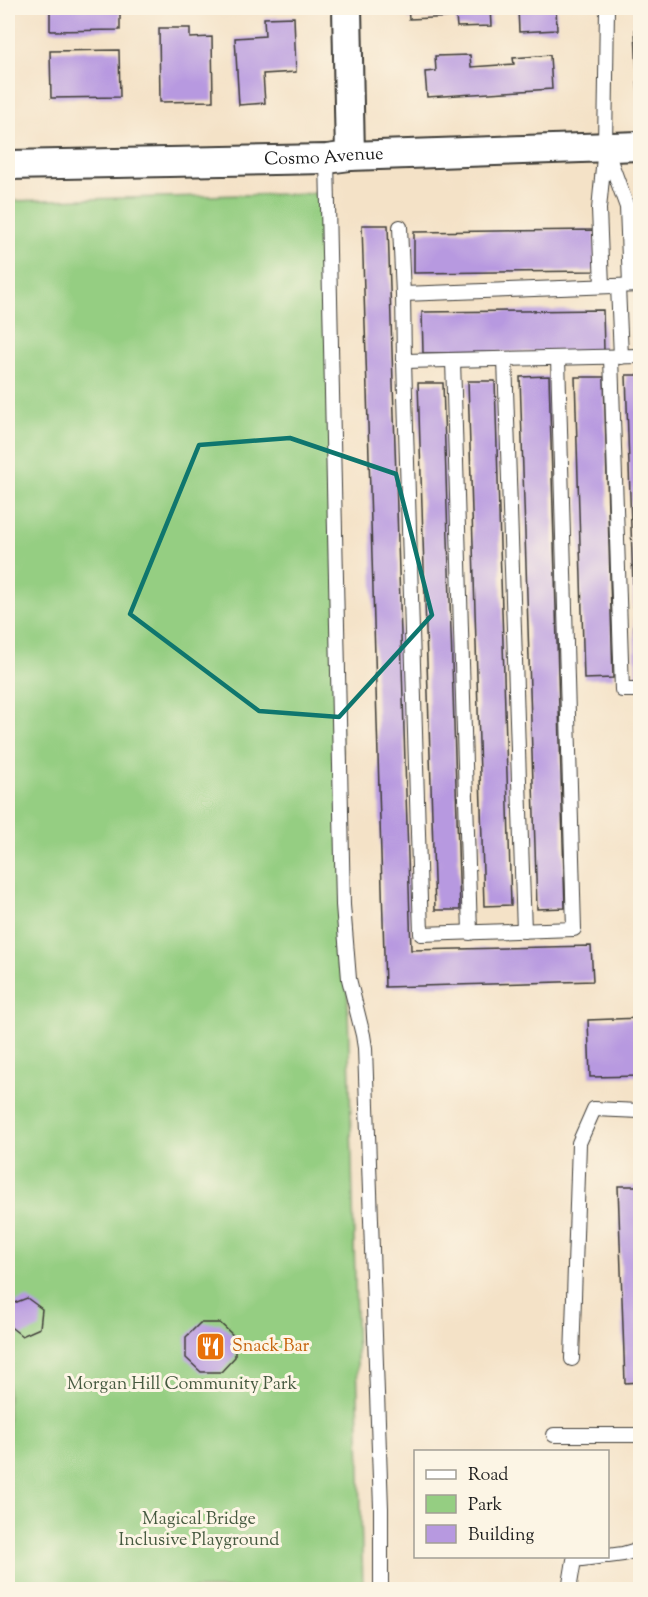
<svg xmlns="http://www.w3.org/2000/svg" width="648" height="1597" viewBox="0 0 648 1597" font-family="'Sorts Mill Goudy',serif">
  <style>
    .green { fill: #95ce82; stroke: #58754f; stroke-width: 1.5 }
    .building { fill: #b799e0 }
    .lines { fill: none; stroke-linecap: round; stroke-linejoin: round }
    .service-casing { stroke: #3c3a36; stroke-width: 16 }
    .minor-casing { stroke: #3c3a36; stroke-width: 32 }
    .service { stroke: #fff; stroke-width: 14 }
    .minor { stroke: #fff; stroke-width: 28 }
    .marked { fill: none; stroke: #0f766e; stroke-width: 4.5; stroke-linejoin: round }
    .labels { text-anchor: middle; dominant-baseline: central; stroke-width: 6; stroke-linejoin: round; paint-order: stroke }
    .street-label { font-size: 18px; fill: #1c1c1c; stroke: #fcf5e5 }
    .food-label { font-size: 18px; fill: #c56008; stroke: #fcf5e5; text-anchor: start }
    .park-label { font-size: 18px; fill: #465a40; stroke: #fcf5e5 }
  </style>
  <rect width="100%" height="100%" fill="#fcf5e5"/>
  <filter id="ink" filterUnits="userSpaceOnUse"><feTurbulence type="fractalNoise" baseFrequency=".0167" numOctaves="2"/><feDisplacementMap in="SourceGraphic" scale="12" xChannelSelector="R" yChannelSelector="G"/><feConvolveMatrix kernelMatrix="1 2 1 2 8 2 1 2 1" color-interpolation-filters="sRGB"/></filter>
  <filter id="wash" filterUnits="userSpaceOnUse"><feTurbulence type="fractalNoise" baseFrequency=".008" numOctaves="4" result="noise"/><feDisplacementMap in="SourceGraphic" scale="24" xChannelSelector="R" yChannelSelector="G"/><feGaussianBlur stdDeviation="1.35" result="paint"/><feColorMatrix in="noise" values="0 0 0 0 0 0 0 0 0 0 0 0 0 0 0 0 0 1.4 0 .05"/><feComposite in="paint" operator="in"/></filter>
  <g filter="url(#wash)">
    <rect width="100%" height="100%" fill="#f4e2c7"/>
    <polygon class="green" points="327,193 363,1589 8,1589 8,201"/>
    <g id="blocks">
      <g class="building">
        <polygon points="50,8 120,8 120,30 50,31"/>
        <polygon points="408,8 490,8 491,26 457,27 456,17 409,19"/>
        <polygon points="518,8 556,8 557,30 519,32"/>
        <polygon points="634,8 640,8 640,96 638,96"/>
        <polygon points="294,17 296,72 263,74 265,103 239,105 235,38 265,36 264,18"/>
        <polygon points="159,28 190,28 190,38 212,37 213,101 160,102"/>
        <polygon points="119,50 120,97 51,98 50,51"/>
        <polygon points="470,55 471,67 514,64 513,58 550,55 552,89 427,97 425,72 436,71 435,56"/>
        <polygon points="362,225 388,225 411,950 591,946 593,981 385,987"/>
        <polygon points="595,230 595,271 414,273 414,232"/>
        <polygon points="603,310 604,351 423,353 422,312"/>
        <polygon points="626,375 640,375 640,677 636,677"/>
        <polygon points="549,376 565,908 537,909 520,377"/>
        <polygon points="575,377 604,377 613,678 584,679"/>
        <polygon points="468,381 495,381 511,905 484,906"/>
        <polygon points="418,383 443,383 460,910 435,910"/>
        <polygon points="640,1018 640,1076 590,1077 588,1020"/>
        <polygon points="618,1186 640,1186 640,1382 625,1383"/>
        <polygon points="27,1298 42,1309 40,1328 22,1336 8,1325 9,1305"/>
        <polygon points="200,1323 220,1323 235,1337 235,1357 221,1372 201,1372 186,1358 186,1337"/>
      </g>
    </g>
  </g>
  <g filter="url(#ink)">
    <use href="#blocks" fill-opacity="0" stroke="#3c3a36" stroke-width="1.5"/>
    <g class="lines">
      <defs>
        <g id="service">
          <polyline points="607,152 627,207 630,285"/>
          <polyline points="327,159 343,905 349,979 363,1035 365,1048 381,1508 381,1590"/>
          <polyline points="400,227 403,294"/>
          <polyline points="640,285 403,294 404,361 640,356"/>
          <polyline points="602,286 599,209 605,147 607,8"/>
          <polyline points="618,286 621,357"/>
          <polyline points="611,357 622,690 640,690"/>
          <polyline points="505,359 524,931"/>
          <polyline points="453,360 470,933"/>
          <polyline points="404,361 421,934 574,929 558,358"/>
          <polyline points="572,1359 579,1143 594,1109 640,1111"/>
          <polyline points="554,1435 640,1435"/>
          <polyline points="608,1556 623,1554 640,1549"/>
          <polyline points="569,1590 574,1560 605,1556"/>
        </g>
        <g id="minor">
          <polyline points="347,8 350,156"/>
          <path id="s1" d="M8,165l319,-6 23,-3 290,-10"/>
        </g>
      </defs>
      <use href="#service" class="service-casing"/>
      <use href="#minor" class="minor-casing"/>
      <use href="#service" class="service"/>
      <use href="#minor" class="minor"/>
    </g>
  </g>
  <path class="marked" d="M290,438l106,36 36,141 -93,102 -80,-6 -129,-97 69,-169z"/>
  <defs>
    <symbol id="restaurant-square" viewBox="-11 -11 22 22"><rect x="-9" y="-9" width="18" height="18" rx="4" fill="#e8710a" stroke="#fcf5e5"/><path d="M-5-6h1v4h1v-4h1v4h1v-4h1v5L-1.5 .5V6h-2V.5L-5-1ZM5-6V6H3V1.5H1.5Q1.5-4 5-6Z" fill="#fff"/></symbol>
  </defs>
  <g fill-rule="evenodd">
    <use href="#restaurant-square" x="194" y="1330" width="33" height="33"/>
  </g>
  <g class="labels">
    <g class="street-label">
      <text stroke="none"><textPath href="#s1" startOffset="316">Cosmo Avenue</textPath></text>
    </g>
    <g class="food-label">
      <text x="232" y="1347">Snack Bar</text>
    </g>
    <g class="park-label">
      <text x="182" y="1385">Morgan Hill Community Park</text>
      <text x="199" y="1520">Magical Bridge<tspan x="199" dy="21">Inclusive Playground</tspan></text>
    </g>
  </g>
  <rect width="648" height="1597" fill="none" stroke="#fcf5e5" stroke-width="30"/>
  <rect x="414" y="1450" width="195" height="108" fill="#fcf5e5" stroke="#a29e95" stroke-width="1.5"/>
  <rect x="426" y="1470" width="30" height="9" fill="#ffffff" stroke="#a29e95" stroke-width="1.5"/>
  <text x="468" y="1480" font-size="18" fill="#1c1c1c">Road</text>
  <rect x="426" y="1495" width="30" height="18" fill="#95ce82" stroke="#a29e95" stroke-width="1.5"/>
  <text x="468" y="1510" font-size="18" fill="#1c1c1c">Park</text>
  <rect x="426" y="1525" width="30" height="18" fill="#b799e0" stroke="#a29e95" stroke-width="1.5"/>
  <text x="468" y="1540" font-size="18" fill="#1c1c1c">Building</text>
</svg>
